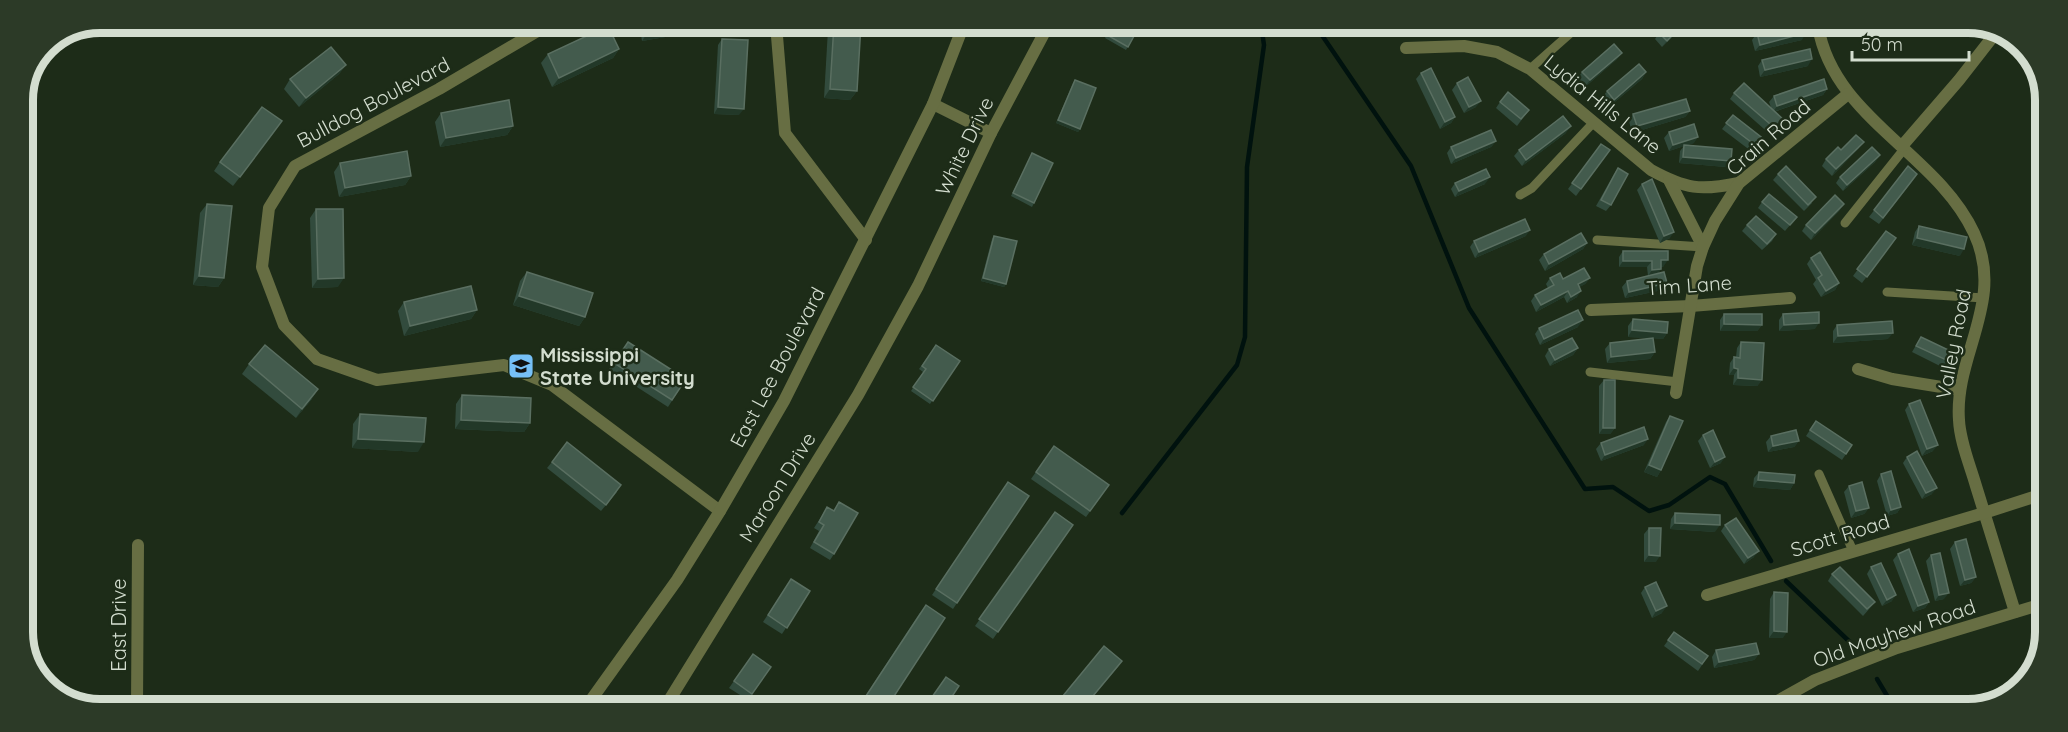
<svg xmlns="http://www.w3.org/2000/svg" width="2068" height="732" viewBox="0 0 2068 732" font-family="Quicksand,sans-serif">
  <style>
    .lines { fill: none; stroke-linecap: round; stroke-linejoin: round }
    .stream { stroke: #00120e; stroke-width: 4.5 }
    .service { stroke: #676e43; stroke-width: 9 }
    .minor { stroke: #676e43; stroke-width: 12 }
    .tertiary { stroke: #676e43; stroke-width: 12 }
    .wall { fill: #324b3d }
    .shaded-wall { fill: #223828 }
    .building { fill: #435b4d; stroke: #5a6f61; stroke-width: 1.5 }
    .labels { text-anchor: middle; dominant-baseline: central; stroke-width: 5; stroke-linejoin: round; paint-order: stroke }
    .street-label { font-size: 20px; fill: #d3ddcf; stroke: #1d2c18 }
    .poi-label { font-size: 20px; font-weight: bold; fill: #d3ddcf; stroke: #1d2c18; text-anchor: start }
    .rim { fill: none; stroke: #d3ddcf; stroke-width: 8 }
  </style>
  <rect width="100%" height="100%" fill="#1d2c18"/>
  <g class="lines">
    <g class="stream">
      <polyline points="1315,25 1411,166 1469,308 1585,489 1613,487 1649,511 1669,505 1710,477 1725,484 1771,561"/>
      <polyline points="1122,513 1237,365 1245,337 1247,167 1264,45 1261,25"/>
      <polyline points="1786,581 1854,646"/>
      <polyline points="1877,679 1895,709"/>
    </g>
    <g class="service">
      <polyline points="1530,69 1574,30 1599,26"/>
      <polyline points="1520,195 1532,188 1594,122"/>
      <polyline points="1845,223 1904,149"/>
      <polyline points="1597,240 1703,247"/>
      <polyline points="1887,292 1984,298"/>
      <polyline points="1590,372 1678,382"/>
      <polyline points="1819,474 1853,551"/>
    </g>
    <g class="minor">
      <polyline points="551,23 439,89 295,166 269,208 262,267 284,325 317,359 377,380 504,365 552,385 720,511"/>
      <polyline points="776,24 785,133 866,240"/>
      <path d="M1818,26c15,92 119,127 156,207 32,68 -20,122 -15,187 1,22 11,45 17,66 13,42 26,84 39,126"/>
      <path d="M1406,48l58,-2 33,6 33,17 121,101c35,19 49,21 88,13"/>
      <polyline points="933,104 991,133"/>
      <polyline points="1902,146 1959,80 1998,30"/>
      <polyline points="1669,180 1703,247"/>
      <polyline points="1591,310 1691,306 1790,298"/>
      <polyline points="1858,369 1892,379 1960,390"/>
      <polyline points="1676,393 1697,266 1703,247 1715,221 1739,183 1848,94"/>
      <polyline points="1707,595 1984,513 2043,494"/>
      <polyline points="137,706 138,545"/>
      <polyline points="665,707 858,395 918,286 991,133 1049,24"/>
    </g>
    <g class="tertiary">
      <polyline points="586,707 677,580 720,511 784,401 933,104 964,24"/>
      <polyline points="1763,709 1815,680 1897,648 2042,604"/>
    </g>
  </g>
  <g class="wall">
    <polygon points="639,24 716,24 712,29 642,41"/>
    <polygon points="831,24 861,24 857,91 850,100 824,98 828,29"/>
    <polygon points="1112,25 1140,25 1126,50 1105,38"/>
    <polygon points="1683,26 1662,47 1655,39 1659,33"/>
    <polygon points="1757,33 1802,40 1755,51 1752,40"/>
    <polygon points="722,39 739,115 714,114 718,45"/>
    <polygon points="619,49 613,58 552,87 541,63 548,54"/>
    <polygon points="1622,53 1617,59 1585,87 1578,78 1582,72"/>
    <polygon points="1762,60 1808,66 1760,77 1758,66"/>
    <polygon points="346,65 339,74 299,107 284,89 290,79"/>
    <polygon points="1646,72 1642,79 1610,106 1602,98 1607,91"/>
    <polygon points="1421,73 1455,117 1451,123 1440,129 1416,79"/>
    <polygon points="1075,80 1080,129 1078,132 1056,123 1073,83"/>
    <polygon points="1457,83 1476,107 1464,113 1452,90"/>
    <polygon points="1827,89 1823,95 1774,112 1780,128 1772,136 1730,99 1734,93 1772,110 1769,102 1774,96"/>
    <polygon points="1500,102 1529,110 1517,126 1496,108"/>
    <polygon points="1690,111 1685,117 1632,133 1629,121 1633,114"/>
    <polygon points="441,113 513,126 507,135 440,147 435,122"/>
    <polygon points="1733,115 1761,137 1751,151 1722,129"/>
    <polygon points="275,131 233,186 214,171 220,162"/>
    <polygon points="1669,132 1694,143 1686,145 1726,167 1679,163 1680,151 1684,146 1669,151 1664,138"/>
    <polygon points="1566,133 1522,166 1514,156 1519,150"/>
    <polygon points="1496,141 1491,147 1451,164 1447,153 1451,147"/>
    <polygon points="1601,144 1610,150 1576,196 1568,189"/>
    <polygon points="1859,148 1832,176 1822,166 1826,159 1841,150"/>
    <polygon points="1032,153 1034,203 1032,207 1011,196"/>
    <polygon points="1880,155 1875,162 1843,191 1836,183 1840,177"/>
    <polygon points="340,163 411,176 405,185 339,197 334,172"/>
    <polygon points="1908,166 1913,180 1879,224 1869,217"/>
    <polygon points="1618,168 1611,205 1606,211 1596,206 1614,174"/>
    <polygon points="1778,174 1812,203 1804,211 1773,180"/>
    <polygon points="1455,183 1485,184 1455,197 1451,189"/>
    <polygon points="1642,184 1670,238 1660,243 1637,190"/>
    <polygon points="1762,202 1797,217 1785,231 1758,208"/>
    <polygon points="207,204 224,278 218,287 193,285 200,213"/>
    <polygon points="316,209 338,287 312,288 310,218"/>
    <polygon points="1840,210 1811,240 1802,231 1806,225"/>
    <polygon points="1747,225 1776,234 1772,241 1762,250 1742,231"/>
    <polygon points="1919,226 1960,256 1912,245 1915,232"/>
    <polygon points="1886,231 1896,238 1862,283 1853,276"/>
    <polygon points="994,236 1006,284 1004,287 981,281 992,239"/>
    <polygon points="1526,236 1475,258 1470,247 1474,241"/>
    <polygon points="1587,243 1583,249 1545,271 1539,260 1544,254"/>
    <polygon points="1623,251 1668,251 1663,267 1661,267 1658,274 1662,290 1625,298 1622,287 1627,281 1648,276 1647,267 1619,267 1619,257"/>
    <polygon points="1811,258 1839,283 1835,290 1821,297 1813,284 1816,280 1807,264"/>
    <polygon points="527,272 585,317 579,326 513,305 520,281"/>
    <polygon points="1550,278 1563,279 1590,278 1585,284 1579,287 1577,297 1567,303 1564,297 1536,312 1531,301 1535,295 1548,288 1546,284"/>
    <polygon points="404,302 477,310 471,319 404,336 398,311"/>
    <polygon points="1724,314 1762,325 1757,331 1720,331 1720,320"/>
    <polygon points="1783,314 1815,329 1779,331 1779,320"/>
    <polygon points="1633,319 1667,333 1663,339 1653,338 1655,352 1650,359 1607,363 1605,349 1610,343 1653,338 1628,337 1628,326"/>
    <polygon points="1837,325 1888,339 1833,343 1833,331"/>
    <polygon points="1578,327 1540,345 1535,334 1539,328"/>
    <polygon points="1921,337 1955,364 1950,371 1912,352"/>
    <polygon points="628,342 686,379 668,407 609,369"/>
    <polygon points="1741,342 1762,380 1757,386 1733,385 1734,375 1729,375 1730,363 1734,357 1736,357 1737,348"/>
    <polygon points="936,345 960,361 930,404 911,391 923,372 919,369"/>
    <polygon points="1578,348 1573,355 1550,366 1545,356 1549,349"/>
    <polygon points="249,364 312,399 296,418 242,374"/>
    <polygon points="1604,380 1615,428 1610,434 1599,434 1599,386"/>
    <polygon points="462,395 530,423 524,432 455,429 456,404"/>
    <polygon points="1909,404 1933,451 1922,456 1905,410"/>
    <polygon points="360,414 418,452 352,448 353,424"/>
    <polygon points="1670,416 1661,470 1657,477 1644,472 1666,422"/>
    <polygon points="1816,421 1852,445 1842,460 1806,436"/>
    <polygon points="1703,435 1721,463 1710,468 1698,441"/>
    <polygon points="1771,436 1799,441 1794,447 1768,452 1766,442"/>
    <polygon points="1601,443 1644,445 1601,461 1596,449"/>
    <polygon points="1054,446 1109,485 1086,517 1031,479"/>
    <polygon points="1907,457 1932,494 1922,499 1903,463"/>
    <polygon points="552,462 617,492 601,511 547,468"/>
    <polygon points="1759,472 1794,483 1790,490 1753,487 1754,478"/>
    <polygon points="1881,474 1901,507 1897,513 1887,516 1877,481"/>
    <polygon points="1008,482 1029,496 953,609 932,595"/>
    <polygon points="1849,486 1869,508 1864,514 1851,518 1844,492"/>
    <polygon points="839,502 834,554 830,560 810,548 819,531 814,528 823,514 827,507 833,511"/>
    <polygon points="1055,512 1073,525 993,639 975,626"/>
    <polygon points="1675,513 1715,532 1670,529 1671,519"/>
    <polygon points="1725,525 1754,557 1744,564 1721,531"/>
    <polygon points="1649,528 1656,562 1644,562 1644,534"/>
    <polygon points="1955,542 1976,577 1971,583 1960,586 1950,549"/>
    <polygon points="1898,554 1929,602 1925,608 1913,612 1893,560"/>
    <polygon points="1931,555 1944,599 1935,601 1926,561"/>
    <polygon points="1871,567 1892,601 1882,606 1867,574"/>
    <polygon points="1832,574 1875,602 1870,608 1863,616 1828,581"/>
    <polygon points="791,579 810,591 782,634 763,622"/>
    <polygon points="1645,587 1662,613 1652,618 1641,593"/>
    <polygon points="1774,592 1783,638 1769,638 1770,599"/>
    <polygon points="921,611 887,707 858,707"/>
    <polygon points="1674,632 1708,656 1698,671 1664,646"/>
    <polygon points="1716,650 1759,654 1754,660 1714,668 1712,657"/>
    <polygon points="753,654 771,667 748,700 729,688"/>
  </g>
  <g class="shaded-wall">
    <polygon points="696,24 716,24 712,29 642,41 648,32"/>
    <polygon points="1681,26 1683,26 1662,47 1667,41"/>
    <polygon points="1806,33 1802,40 1755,51 1760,45"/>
    <polygon points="619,49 613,58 552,87 559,78"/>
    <polygon points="1622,53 1617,59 1585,87 1590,80"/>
    <polygon points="1812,59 1808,66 1760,77 1765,70"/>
    <polygon points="346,65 339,74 299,107 306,98"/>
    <polygon points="1646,72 1642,79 1610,106 1614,100"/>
    <polygon points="830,89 857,91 850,100 824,98"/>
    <polygon points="1827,89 1823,95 1773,112 1777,106"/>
    <polygon points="1481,101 1476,107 1464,113 1469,107"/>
    <polygon points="718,107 744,109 739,115 714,114"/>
    <polygon points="1690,111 1685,117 1632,133 1637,126"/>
    <polygon points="1455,117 1451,123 1440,129 1445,122"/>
    <polygon points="1058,120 1080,129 1078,132 1056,123"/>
    <polygon points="513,126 507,135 440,147 446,138"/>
    <polygon points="1571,126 1566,133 1522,166 1526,160"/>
    <polygon points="1698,137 1694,143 1669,151 1673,145"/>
    <polygon points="1496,141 1491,147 1451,164 1456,158"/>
    <polygon points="1864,142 1859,148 1832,176 1836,169"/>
    <polygon points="1880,155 1875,162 1843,191 1847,185"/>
    <polygon points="1683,157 1731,161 1726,167 1679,163"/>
    <polygon points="411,176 405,185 339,197 345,188"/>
    <polygon points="1490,177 1485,184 1455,197 1459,191"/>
    <polygon points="1844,204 1840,210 1811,240 1815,233"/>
    <polygon points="1530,230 1526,236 1475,258 1479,252"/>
    <polygon points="1674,232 1670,238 1660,243 1664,236"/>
    <polygon points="1917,238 1964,249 1960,256 1912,245"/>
    <polygon points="1587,243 1583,249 1545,271 1549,264"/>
    <polygon points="1661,260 1668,260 1663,267 1657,266"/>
    <polygon points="1623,261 1652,261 1647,267 1619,267"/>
    <polygon points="1661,269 1657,276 1648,276 1652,270"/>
    <polygon points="199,276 224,278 218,287 193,285"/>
    <polygon points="344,278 338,287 312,288 318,279"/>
    <polygon points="983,278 1006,284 1004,287 981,281"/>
    <polygon points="1590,278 1585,284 1573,291 1578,284"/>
    <polygon points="1667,283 1662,290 1625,298 1629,292"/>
    <polygon points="1839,283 1835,290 1821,297 1826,291"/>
    <polygon points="1568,291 1564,297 1536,312 1541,305"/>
    <polygon points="1581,291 1577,297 1567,303 1571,297"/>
    <polygon points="519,296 585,317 579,326 513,305"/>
    <polygon points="477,310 471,319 404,336 410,326"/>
    <polygon points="1583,320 1578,327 1540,345 1544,339"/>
    <polygon points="1819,323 1815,329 1779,331 1784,325"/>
    <polygon points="1724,324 1762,325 1757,331 1720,331"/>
    <polygon points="1632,330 1667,333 1663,339 1628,337"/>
    <polygon points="1893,333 1888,339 1833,343 1838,336"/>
    <polygon points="1578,348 1573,355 1550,366 1555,360"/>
    <polygon points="1655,352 1650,359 1607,363 1611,357"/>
    <polygon points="1734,368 1738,369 1734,375 1729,375"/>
    <polygon points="1738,378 1762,380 1757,386 1733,385"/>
    <polygon points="318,389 312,399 296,418 302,409"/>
    <polygon points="461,420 530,423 524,432 455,429"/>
    <polygon points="1603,428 1615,428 1610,434 1599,434"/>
    <polygon points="358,439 424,442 418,452 352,448"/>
    <polygon points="1648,439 1644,445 1601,461 1605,455"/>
    <polygon points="1799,441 1794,447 1768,452 1773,446"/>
    <polygon points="1938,445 1933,451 1922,456 1927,449"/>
    <polygon points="1725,457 1721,463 1710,468 1715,462"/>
    <polygon points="1649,465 1661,470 1657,477 1644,472"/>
    <polygon points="1758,480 1794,483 1790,490 1753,487"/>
    <polygon points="1937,488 1932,494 1922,499 1926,493"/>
    <polygon points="1901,507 1897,513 1887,516 1891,510"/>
    <polygon points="1869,508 1864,514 1851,518 1856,511"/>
    <polygon points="1675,523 1720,525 1715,532 1670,529"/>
    <polygon points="1759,551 1754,557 1744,564 1748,558"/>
    <polygon points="1649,555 1660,556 1656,562 1644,562"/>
    <polygon points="1976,577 1971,583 1960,586 1965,580"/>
    <polygon points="1949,593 1944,599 1935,601 1939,595"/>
    <polygon points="1896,595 1892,601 1882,606 1887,600"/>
    <polygon points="1929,602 1925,608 1913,612 1918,606"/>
    <polygon points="1667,606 1662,613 1652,618 1656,611"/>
    <polygon points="1774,631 1787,632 1783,638 1769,638"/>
    <polygon points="1759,654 1754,660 1714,668 1719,662"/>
    <polygon points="1122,661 1118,667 1083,708"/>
  </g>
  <g class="building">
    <polygon points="647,24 696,24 648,32"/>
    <polygon points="834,24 861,24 857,91 830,89"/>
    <polygon points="1113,25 1140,25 1128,47 1107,35"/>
    <polygon points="608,26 619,49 559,78 548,54"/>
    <polygon points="1666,26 1681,26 1667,41 1659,33"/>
    <polygon points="1786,26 1805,26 1806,33 1760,45 1757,33"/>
    <polygon points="722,39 748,40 744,109 718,107"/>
    <polygon points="1614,44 1622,53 1590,80 1582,72"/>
    <polygon points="331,47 346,65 306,98 290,79"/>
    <polygon points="1810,49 1812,59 1765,70 1762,60"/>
    <polygon points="1639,64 1646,72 1614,100 1607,91"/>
    <polygon points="1431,68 1455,117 1445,122 1421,73"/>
    <polygon points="1468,77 1481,101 1469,107 1457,83"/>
    <polygon points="1824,79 1827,89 1777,106 1774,96"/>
    <polygon points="1075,80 1096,88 1080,129 1058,120"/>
    <polygon points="1744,83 1785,121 1777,130 1734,93"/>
    <polygon points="1508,92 1529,110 1521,119 1500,102"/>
    <polygon points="1686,99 1690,111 1637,126 1633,114"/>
    <polygon points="509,100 513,126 446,138 441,113"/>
    <polygon points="262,107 282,121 240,177 220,162"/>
    <polygon points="1733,115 1761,137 1755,145 1726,123"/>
    <polygon points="1563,116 1571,126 1526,160 1519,150"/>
    <polygon points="1694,124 1698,137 1673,145 1669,132"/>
    <polygon points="1491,130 1496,141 1456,158 1451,147"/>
    <polygon points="1856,135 1864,142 1836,169 1826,159 1838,147 1841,150"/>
    <polygon points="1601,144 1610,150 1581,189 1572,183"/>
    <polygon points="1684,145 1732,149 1731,161 1683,157"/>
    <polygon points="1872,147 1880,155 1847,185 1840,177"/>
    <polygon points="407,151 411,176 345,188 340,163"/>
    <polygon points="1032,153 1053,163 1034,203 1013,193"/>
    <polygon points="1786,166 1816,197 1808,205 1778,174"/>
    <polygon points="1908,166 1917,174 1883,218 1874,210"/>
    <polygon points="1618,168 1628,174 1611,205 1601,200"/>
    <polygon points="1486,169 1490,177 1459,191 1455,183"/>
    <polygon points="1652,179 1674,232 1664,236 1642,184"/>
    <polygon points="1769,194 1797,217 1790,225 1762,202"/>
    <polygon points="1835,195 1844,204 1815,233 1806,225"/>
    <polygon points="207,204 232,206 224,278 199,276"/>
    <polygon points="316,209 343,209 344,278 318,279"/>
    <polygon points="1756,216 1776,234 1767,244 1747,225"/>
    <polygon points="1525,219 1530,230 1479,252 1474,241"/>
    <polygon points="1919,226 1967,237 1964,249 1917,238"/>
    <polygon points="1886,231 1896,238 1867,277 1857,269"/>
    <polygon points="1581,233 1587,243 1549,264 1544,254"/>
    <polygon points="994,236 1017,241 1006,284 983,278"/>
    <polygon points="1623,251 1668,251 1668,260 1661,260 1661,269 1652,270 1652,261 1623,261"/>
    <polygon points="1820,252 1839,283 1826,291 1818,278 1822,275 1811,258"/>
    <polygon points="1584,268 1590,278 1578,284 1581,291 1571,297 1568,291 1541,305 1535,295 1554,285 1550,278 1560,273 1563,279"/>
    <polygon points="527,272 593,293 585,317 519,296"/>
    <polygon points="1664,272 1667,283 1629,292 1627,281"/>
    <polygon points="471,286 477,310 410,326 404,302"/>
    <polygon points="1578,310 1583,320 1544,339 1539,328"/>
    <polygon points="1819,312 1819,323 1784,325 1783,314"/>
    <polygon points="1724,314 1762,314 1762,325 1724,324"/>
    <polygon points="1633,319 1668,322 1667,333 1632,330"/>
    <polygon points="1892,321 1893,333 1838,336 1837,325"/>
    <polygon points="1921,337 1959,355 1955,364 1916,346"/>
    <polygon points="1572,338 1578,348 1555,360 1549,349"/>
    <polygon points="1653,338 1655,352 1611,357 1610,343"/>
    <polygon points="628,342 686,379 672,400 614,363"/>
    <polygon points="1741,342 1764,343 1762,380 1738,378 1738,369 1734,368 1734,357 1740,358"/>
    <polygon points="265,345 318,389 302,409 249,364"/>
    <polygon points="936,345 960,361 933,401 913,387 926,369 922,366"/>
    <polygon points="1604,380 1615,380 1615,428 1603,428"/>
    <polygon points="462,395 531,398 530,423 461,420"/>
    <polygon points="1920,400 1938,445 1927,449 1909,404"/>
    <polygon points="360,414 426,418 424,442 358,439"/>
    <polygon points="1670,416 1683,421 1661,470 1649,465"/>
    <polygon points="1816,421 1852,445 1846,454 1810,430"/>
    <polygon points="1644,427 1648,439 1605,455 1601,443"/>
    <polygon points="1713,430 1725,457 1715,462 1703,435"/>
    <polygon points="1796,430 1799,441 1773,446 1771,436"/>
    <polygon points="567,442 621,485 606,505 552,462"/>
    <polygon points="1054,446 1109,485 1090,511 1036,472"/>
    <polygon points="1917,451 1937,488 1926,493 1907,457"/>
    <polygon points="1891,471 1901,507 1891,510 1881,474"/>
    <polygon points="1759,472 1795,475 1794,483 1758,480"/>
    <polygon points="1008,482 1029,496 957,603 936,589"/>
    <polygon points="1862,482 1869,508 1856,511 1849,486"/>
    <polygon points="839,502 858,513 834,554 814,542 824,525 819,522 827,507 834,511"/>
    <polygon points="1055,512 1073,525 998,632 979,619"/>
    <polygon points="1675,513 1720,515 1720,525 1675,523"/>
    <polygon points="1736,518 1759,551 1748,558 1725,525"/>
    <polygon points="1649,528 1661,528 1660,556 1649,555"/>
    <polygon points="1966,539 1976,577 1965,580 1955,542"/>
    <polygon points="1909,549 1929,602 1918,606 1898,554"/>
    <polygon points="1940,553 1949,593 1939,595 1931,555"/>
    <polygon points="1881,563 1896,595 1887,600 1871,567"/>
    <polygon points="1840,567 1875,602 1867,609 1832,574"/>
    <polygon points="791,579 810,591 787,628 768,615"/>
    <polygon points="1656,582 1667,606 1656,611 1645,587"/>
    <polygon points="1774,592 1788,593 1787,632 1774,631"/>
    <polygon points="926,605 945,618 887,707 870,707 862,702"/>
    <polygon points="1674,632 1708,656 1702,664 1668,640"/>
    <polygon points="1756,643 1759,654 1719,662 1716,650"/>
    <polygon points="1104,646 1122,661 1083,708 1053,708"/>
    <polygon points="753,654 771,667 752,694 734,681"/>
    <polygon points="946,677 959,686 945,707 925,707"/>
    <polygon points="1250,701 1259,708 1245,708"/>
  </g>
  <defs>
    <symbol id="university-square" viewBox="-11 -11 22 22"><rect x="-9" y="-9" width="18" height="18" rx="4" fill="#76c0f7" stroke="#1d2c18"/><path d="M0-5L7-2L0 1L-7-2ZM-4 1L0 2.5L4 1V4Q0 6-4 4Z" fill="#111"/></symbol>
  </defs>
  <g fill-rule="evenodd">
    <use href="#university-square" x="506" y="351" width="30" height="30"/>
  </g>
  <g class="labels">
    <g class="street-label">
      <text transform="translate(373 102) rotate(-28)">Bulldog Boulevard</text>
      <text transform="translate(1603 104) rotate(39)">Lydia Hills Lane</text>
      <text transform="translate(1768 137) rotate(-41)">Crain Road</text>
      <text transform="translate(964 146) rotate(-64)">White Drive</text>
      <text transform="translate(1689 285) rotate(-4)">Tim Lane</text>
      <text transform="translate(1953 344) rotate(-79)">Valley Road</text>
      <text transform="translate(777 367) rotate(-62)">East Lee Boulevard</text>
      <text transform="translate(777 487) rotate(-58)">Maroon Drive</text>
      <text transform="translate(1840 535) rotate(-17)">Scott Road</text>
      <text transform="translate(118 625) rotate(-90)">East Drive</text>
      <text transform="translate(1894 633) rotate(-19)">Old Mayhew Road</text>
    </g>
    <g class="poi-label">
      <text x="540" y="354">Mississippi<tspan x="540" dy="23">State University</tspan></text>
    </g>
  </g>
  <path d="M0 0H2068V732H0ZM100 33H1968A67 67 0 0 1 2035 100V632A67 67 0 0 1 1968 699H100A67 67 0 0 1 33 632V100A67 67 0 0 1 100 33Z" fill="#2c3a27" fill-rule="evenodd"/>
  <path class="rim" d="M100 33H1968A67 67 0 0 1 2035 100V632A67 67 0 0 1 1968 699H100A67 67 0 0 1 33 632V100A67 67 0 0 1 100 33Z"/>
  <path d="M1852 51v9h117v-9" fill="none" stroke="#d3ddcf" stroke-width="3"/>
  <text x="1861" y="51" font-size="18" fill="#d3ddcf" stroke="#1d2c18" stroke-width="4.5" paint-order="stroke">50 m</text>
</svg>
